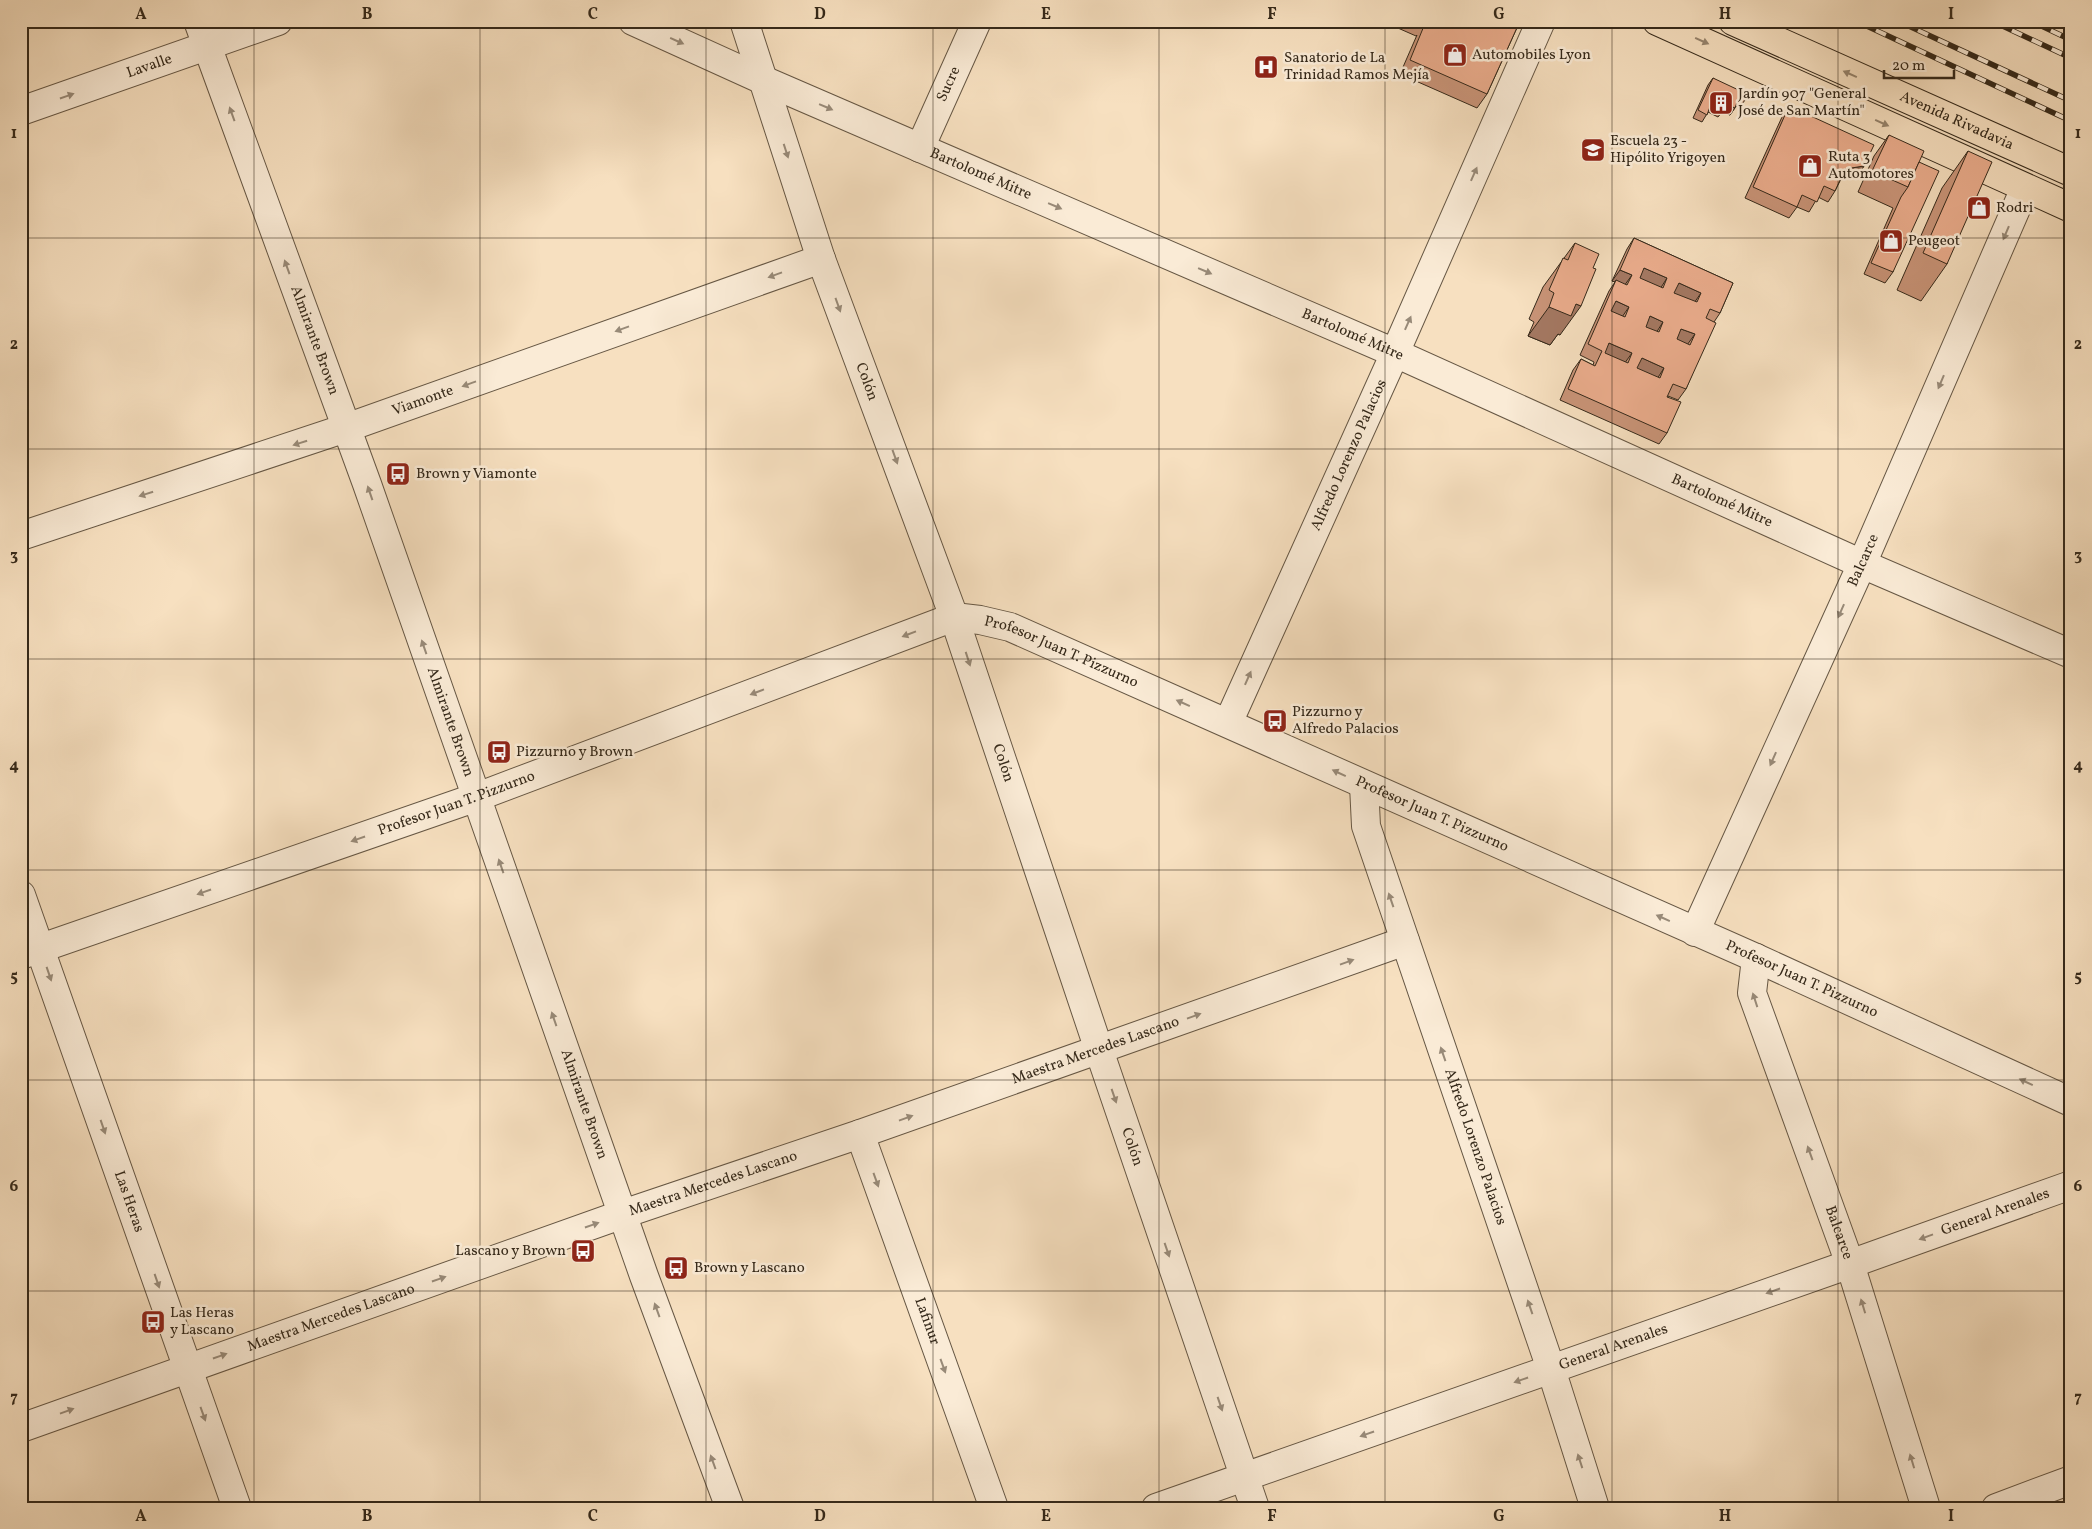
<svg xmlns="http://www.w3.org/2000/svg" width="2092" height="1529" viewBox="0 0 2092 1529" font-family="Vollkorn,serif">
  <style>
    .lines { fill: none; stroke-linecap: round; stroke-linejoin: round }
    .minor-casing { stroke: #665744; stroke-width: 30 }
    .major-casing { stroke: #35291a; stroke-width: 30 }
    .minor { stroke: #faebd6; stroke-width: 28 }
    .major { stroke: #f7e0c0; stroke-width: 28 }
    .rail-casing { stroke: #35291a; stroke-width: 5.5 }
    .rail { stroke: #faebd6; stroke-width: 4; stroke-dasharray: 11; stroke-linecap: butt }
    .wall { fill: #c99478; stroke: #35291a }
    .shaded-wall { fill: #a47862; stroke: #35291a }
    .building { fill: #eaac8c; stroke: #35291a; fill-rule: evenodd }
    .oneway { fill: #988a78 }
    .oneway2 { fill: #96846d }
    .grid { fill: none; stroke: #35291a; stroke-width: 1; stroke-opacity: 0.55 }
    .labels { text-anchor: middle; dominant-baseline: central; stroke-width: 5; stroke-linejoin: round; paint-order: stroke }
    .poi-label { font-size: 15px; fill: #35291a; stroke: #faebd6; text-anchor: start }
    .street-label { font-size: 15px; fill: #35291a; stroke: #faebd6 }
    .neatline { fill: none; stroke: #35291a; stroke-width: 2 }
    .grid-label { font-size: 16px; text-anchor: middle; font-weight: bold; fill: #35291a }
  </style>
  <rect width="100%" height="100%" fill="#f7e0c0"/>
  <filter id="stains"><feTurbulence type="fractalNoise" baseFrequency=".004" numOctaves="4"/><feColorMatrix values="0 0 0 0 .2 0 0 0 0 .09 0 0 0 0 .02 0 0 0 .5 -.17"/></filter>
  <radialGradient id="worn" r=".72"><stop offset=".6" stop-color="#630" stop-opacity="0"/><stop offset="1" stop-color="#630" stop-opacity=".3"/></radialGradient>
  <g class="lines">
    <defs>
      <g id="minor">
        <path id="s1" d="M198,21l169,463 277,792 86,232"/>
        <path id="s2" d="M633,21l130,59 632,273 467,211 209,90"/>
        <path id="s3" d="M744,21l77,238 133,358 145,433 156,458"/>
        <path id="s4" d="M21,111l257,-90"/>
        <path id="s5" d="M920,148l57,-127"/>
        <path id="s6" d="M21,536l325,-108 475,-169"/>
        <path id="s7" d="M1228,723l167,-370 146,-332"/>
        <path id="s8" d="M1364,785l2,41 185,543 44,139"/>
        <path id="s9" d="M21,895l216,613"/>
        <path id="s10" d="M1695,932l167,-368 163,-376"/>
        <path id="s11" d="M21,955l456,-158 477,-180 26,3 30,7 746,331 315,144"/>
        <path id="s12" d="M1756,958l-4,35 98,271 76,244"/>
        <path id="s13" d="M860,1134l134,374"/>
        <path id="s14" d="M21,1428l602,-214 237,-80 545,-193"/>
        <path id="s15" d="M1156,1508l694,-244 221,-79"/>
        <polyline points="1996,1508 2071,1480"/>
      </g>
      <g id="major">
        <polyline points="1657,21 2071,208"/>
        <path id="s16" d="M1733,21l338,151"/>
      </g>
    </defs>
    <use href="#minor" class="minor-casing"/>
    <use href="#major" class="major-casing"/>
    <use href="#minor" class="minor"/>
    <use href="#major" class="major"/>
    <defs>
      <g id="rail">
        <polyline points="1856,21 2071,121"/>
        <polyline points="1898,21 2071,101"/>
        <polyline points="1992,21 2071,58"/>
        <polyline points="2031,21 2071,40"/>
      </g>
    </defs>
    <use href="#rail" class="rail-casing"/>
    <use href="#rail" class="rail"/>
  </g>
  <g class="wall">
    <polygon points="1382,21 1520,21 1487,94 1477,108 1400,74 1417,35 1416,36"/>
    <polygon points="1713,78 1745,100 1740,107 1736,106 1730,115 1722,112 1718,117 1708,112 1702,122 1693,118 1708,85"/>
    <polygon points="1789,106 1864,166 1857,177 1841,179 1835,191 1828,202 1818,197 1809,212 1797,207 1789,218 1745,198 1782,117"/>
    <polygon points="1889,135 1919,162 1893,272 1885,283 1864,274 1893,208 1858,192 1874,156"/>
    <polygon points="1968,151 1947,264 1921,301 1897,290 1942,188"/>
    <polygon points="1634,238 1733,283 1720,313 1714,322 1686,389 1678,400 1668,396 1667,433 1659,444 1560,400 1573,370 1581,359 1593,365 1594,362 1580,355 1609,291 1615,282 1612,281 1627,249"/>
    <polygon points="1575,243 1560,335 1558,334 1550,345 1528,336 1534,322 1529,319 1543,287"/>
  </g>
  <g class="shaded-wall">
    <polygon points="1726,104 1735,108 1730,115 1722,112"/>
    <polygon points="1864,166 1857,177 1838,180 1845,169"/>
    <polygon points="1644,268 1667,278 1660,289 1637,279"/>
    <polygon points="1620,270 1632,275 1624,286 1616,280 1615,282 1612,281"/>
    <polygon points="1679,283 1701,293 1694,303 1671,294"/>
    <polygon points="1616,301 1629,307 1622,317 1608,312"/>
    <polygon points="1576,304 1581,306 1560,335 1558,334 1550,345 1528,336 1549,307"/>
    <polygon points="1650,316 1663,322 1656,333 1642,327"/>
    <polygon points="1681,329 1695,334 1687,345 1673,340"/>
    <polygon points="1609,343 1632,353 1624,364 1601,354"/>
    <polygon points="1642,358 1664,368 1657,379 1634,369"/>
  </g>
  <g class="building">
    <polygon points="1426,21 1520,21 1487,94 1410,60"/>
    <polygon points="1713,78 1747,94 1745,100 1739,97 1735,108 1726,104 1723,109 1711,104 1707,115 1698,110"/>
    <polygon points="1789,106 1874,145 1864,166 1845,169 1835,191 1824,186 1817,202 1802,195 1797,207 1753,187"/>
    <polygon points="1889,135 1924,151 1908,187 1872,171"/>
    <polygon points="1968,151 1992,162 1947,264 1923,253"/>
    <polygon points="1919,162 1939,171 1893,272 1871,263 1901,197 1908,187"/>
    <path d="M1634,238l99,45 -13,30 -10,-4 -4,9 10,5 -30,66 -13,-5 -6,13 14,5 -14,31 -99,-44 13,-30 14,7 7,-15 -14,-7 28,-64 11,5 5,-10 -12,-5zM1644,268l23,10 -4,10 -23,-10zM1679,283l22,10 -4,9 -23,-9zM1616,301l13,6 -4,10 -14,-6zM1650,316l13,6 -4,10 -13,-5zM1681,329l14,5 -5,11 -13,-6zM1609,343l23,10 -4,10 -23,-10zM1642,358l22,10 -4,10 -23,-10z"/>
    <polygon points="1575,243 1599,254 1593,268 1596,269 1581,306 1576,304 1571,316 1549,307 1554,293 1549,290 1563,258 1568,260"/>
  </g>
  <defs><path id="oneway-solid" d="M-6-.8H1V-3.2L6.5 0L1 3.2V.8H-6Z" transform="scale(1.25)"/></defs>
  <g class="oneway">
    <use href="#oneway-solid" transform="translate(677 41) rotate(24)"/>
    <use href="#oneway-solid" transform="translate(67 96) rotate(-19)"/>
    <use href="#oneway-solid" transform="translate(826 107) rotate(23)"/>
    <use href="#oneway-solid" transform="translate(232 114) rotate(-110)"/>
    <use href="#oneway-solid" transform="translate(786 151) rotate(72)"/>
    <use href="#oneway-solid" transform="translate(1474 174) rotate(-66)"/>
    <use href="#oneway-solid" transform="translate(1055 206) rotate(23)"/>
    <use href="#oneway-solid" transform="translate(2006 233) rotate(113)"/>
    <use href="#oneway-solid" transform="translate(287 267) rotate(-110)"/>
    <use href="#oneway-solid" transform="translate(1205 271) rotate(23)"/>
    <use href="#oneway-solid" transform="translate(775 275) rotate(160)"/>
    <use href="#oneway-solid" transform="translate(838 305) rotate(70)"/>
    <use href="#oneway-solid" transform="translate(1408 323) rotate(-66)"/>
    <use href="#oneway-solid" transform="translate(622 329) rotate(160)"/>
    <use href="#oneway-solid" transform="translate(1941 382) rotate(113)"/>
    <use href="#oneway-solid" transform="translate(469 384) rotate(160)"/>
    <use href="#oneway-solid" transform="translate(300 443) rotate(162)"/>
    <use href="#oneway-solid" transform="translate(895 457) rotate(70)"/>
    <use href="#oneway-solid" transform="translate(370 493) rotate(-109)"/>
    <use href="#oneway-solid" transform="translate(146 494) rotate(162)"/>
    <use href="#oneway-solid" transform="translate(1841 611) rotate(114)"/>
    <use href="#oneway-solid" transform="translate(909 634) rotate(159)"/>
    <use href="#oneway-solid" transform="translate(424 647) rotate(-109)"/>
    <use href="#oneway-solid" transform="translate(968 659) rotate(72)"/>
    <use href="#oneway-solid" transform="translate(1248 678) rotate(-66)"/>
    <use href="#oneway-solid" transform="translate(757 692) rotate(159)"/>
    <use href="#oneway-solid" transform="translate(1183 703) rotate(-156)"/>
    <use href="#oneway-solid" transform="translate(1773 759) rotate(114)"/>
    <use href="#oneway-solid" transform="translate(1339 773) rotate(-155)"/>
    <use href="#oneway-solid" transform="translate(358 839) rotate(161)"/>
    <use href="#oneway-solid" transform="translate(501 866) rotate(-109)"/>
    <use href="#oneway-solid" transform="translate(204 892) rotate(161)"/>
    <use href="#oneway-solid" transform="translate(1391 900) rotate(-109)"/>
    <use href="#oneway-solid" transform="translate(1663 918) rotate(-156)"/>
    <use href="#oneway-solid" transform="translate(1347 962) rotate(-20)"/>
    <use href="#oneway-solid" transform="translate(49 974) rotate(71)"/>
    <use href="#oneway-solid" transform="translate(1755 1000) rotate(-108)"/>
    <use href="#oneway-solid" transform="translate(1194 1016) rotate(-20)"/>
    <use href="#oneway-solid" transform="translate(554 1019) rotate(-109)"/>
    <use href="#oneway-solid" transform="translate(1443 1054) rotate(-109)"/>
    <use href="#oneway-solid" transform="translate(2026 1082) rotate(-155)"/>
    <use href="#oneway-solid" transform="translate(1114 1096) rotate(71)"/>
    <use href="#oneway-solid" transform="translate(906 1118) rotate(-20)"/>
    <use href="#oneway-solid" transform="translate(103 1127) rotate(71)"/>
    <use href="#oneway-solid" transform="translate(1810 1153) rotate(-110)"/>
    <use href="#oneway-solid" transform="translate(876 1180) rotate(70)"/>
    <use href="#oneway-solid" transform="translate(592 1225) rotate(-19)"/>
    <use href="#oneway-solid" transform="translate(1926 1237) rotate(160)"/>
    <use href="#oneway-solid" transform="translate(1167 1250) rotate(71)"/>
    <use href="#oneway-solid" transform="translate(439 1279) rotate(-19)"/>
    <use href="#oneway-solid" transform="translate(157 1281) rotate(71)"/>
    <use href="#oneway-solid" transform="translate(1773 1291) rotate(161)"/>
    <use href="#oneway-solid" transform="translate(1863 1306) rotate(-107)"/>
    <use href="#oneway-solid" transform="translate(1530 1307) rotate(-109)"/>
    <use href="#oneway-solid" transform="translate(657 1310) rotate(-110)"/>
    <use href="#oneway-solid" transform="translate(220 1356) rotate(-19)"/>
    <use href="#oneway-solid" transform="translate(943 1366) rotate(70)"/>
    <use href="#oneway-solid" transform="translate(1521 1380) rotate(161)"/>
    <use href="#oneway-solid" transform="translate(1220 1404) rotate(71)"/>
    <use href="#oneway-solid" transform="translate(67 1411) rotate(-20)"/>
    <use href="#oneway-solid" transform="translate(203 1414) rotate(70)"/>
    <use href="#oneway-solid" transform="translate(1367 1434) rotate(161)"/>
    <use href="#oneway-solid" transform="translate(1580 1461) rotate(-108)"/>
    <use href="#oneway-solid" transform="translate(1912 1461) rotate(-107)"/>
    <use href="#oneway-solid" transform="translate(713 1462) rotate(-110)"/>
  </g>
  <g class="oneway2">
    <use href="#oneway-solid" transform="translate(1702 41) rotate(24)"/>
    <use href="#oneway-solid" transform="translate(1850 74) rotate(-156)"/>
    <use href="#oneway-solid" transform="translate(1882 123) rotate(24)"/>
  </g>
  <path class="grid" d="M254,21v1487M480,21v1487M706,21v1487M933,21v1487M1159,21v1487M1385,21v1487M1612,21v1487M1838,21v1487M21,238h2050M21,449h2050M21,659h2050M21,870h2050M21,1080h2050M21,1291h2050"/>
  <defs>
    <symbol id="shop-square" viewBox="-11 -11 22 22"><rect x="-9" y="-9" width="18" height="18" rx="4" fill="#8f2418" stroke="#faebd6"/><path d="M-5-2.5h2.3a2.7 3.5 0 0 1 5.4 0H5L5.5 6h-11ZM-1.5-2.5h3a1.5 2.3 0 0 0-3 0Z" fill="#fff"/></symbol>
    <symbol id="hospital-square" viewBox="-11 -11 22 22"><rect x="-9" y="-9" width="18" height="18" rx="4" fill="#8f2418" stroke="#faebd6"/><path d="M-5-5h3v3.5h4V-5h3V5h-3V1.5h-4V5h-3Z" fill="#fff"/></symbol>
    <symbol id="building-square" viewBox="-11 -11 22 22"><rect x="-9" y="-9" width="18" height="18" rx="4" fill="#8f2418" stroke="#faebd6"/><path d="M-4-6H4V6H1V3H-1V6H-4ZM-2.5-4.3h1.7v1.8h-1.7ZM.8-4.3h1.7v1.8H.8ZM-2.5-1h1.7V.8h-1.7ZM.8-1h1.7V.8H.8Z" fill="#fff"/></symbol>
    <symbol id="school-square" viewBox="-11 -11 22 22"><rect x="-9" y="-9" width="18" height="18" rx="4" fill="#8f2418" stroke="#faebd6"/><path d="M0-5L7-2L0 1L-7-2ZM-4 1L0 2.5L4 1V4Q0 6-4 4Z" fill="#fff"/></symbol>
    <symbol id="bus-square" viewBox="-11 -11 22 22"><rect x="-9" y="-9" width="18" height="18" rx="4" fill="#8f2418" stroke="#faebd6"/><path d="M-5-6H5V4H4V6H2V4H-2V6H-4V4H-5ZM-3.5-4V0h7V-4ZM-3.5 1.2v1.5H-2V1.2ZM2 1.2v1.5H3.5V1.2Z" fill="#fff"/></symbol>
  </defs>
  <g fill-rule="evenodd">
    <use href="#shop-square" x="1441" y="41" width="28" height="28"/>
    <use href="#hospital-square" x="1252" y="53" width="28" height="28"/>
    <use href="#building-square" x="1707" y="89" width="28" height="28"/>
    <use href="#school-square" x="1579" y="136" width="28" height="28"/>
    <use href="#shop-square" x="1796" y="152" width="28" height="28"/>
    <use href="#shop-square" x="1965" y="194" width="28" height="28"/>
    <use href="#shop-square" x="1877" y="227" width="28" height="28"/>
    <use href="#bus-square" x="384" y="460" width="28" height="28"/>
    <use href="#bus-square" x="1261" y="707" width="28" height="28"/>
    <use href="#bus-square" x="485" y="738" width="28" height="28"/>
    <use href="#bus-square" x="569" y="1237" width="28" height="28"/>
    <use href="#bus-square" x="662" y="1254" width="28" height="28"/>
    <use href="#bus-square" x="139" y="1308" width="28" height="28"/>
  </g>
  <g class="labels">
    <g class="poi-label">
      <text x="1472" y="55">Automobiles Lyon</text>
      <text x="1284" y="58">Sanatorio de La<tspan x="1284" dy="17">Trinidad Ramos Mejía</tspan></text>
      <text x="1738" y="94">Jardín 907 "General<tspan x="1738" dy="17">José de San Martín"</tspan></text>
      <text x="1610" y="141">Escuela 23 -<tspan x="1610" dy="17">Hipólito Yrigoyen</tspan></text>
      <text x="1828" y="157">Ruta 3<tspan x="1828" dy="17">Automotores</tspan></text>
      <text x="1996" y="208">Rodri</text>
      <text x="1908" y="241">Peugeot</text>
      <text x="416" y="474">Brown y Viamonte</text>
      <text x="1292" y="712">Pizzurno y<tspan x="1292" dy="17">Alfredo Palacios</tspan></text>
      <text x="516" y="752">Pizzurno y Brown</text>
      <text x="566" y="1251" text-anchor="end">Lascano y Brown</text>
      <text x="694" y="1268">Brown y Lascano</text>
      <text x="170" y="1313">Las Heras<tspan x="170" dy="17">y Lascano</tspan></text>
    </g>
    <g class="street-label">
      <text stroke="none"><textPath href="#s4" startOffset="136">Lavalle</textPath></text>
      <text stroke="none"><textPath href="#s5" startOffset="70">Sucre</textPath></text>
      <text stroke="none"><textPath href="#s16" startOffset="245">Avenida Rivadavia</textPath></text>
      <text stroke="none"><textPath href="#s2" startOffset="380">Bartolomé Mitre</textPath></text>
      <text stroke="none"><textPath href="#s2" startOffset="785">Bartolomé Mitre</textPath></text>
      <text stroke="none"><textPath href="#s1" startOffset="340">Almirante Brown</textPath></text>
      <text stroke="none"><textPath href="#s3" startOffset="381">Colón</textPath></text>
      <text stroke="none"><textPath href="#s6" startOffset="424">Viamonte</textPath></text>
      <text stroke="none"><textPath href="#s7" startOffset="294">Alfredo Lorenzo Palacios</textPath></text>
      <text stroke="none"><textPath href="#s2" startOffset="1190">Bartolomé Mitre</textPath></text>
      <text stroke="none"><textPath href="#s10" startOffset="408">Balcarce</textPath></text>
      <text stroke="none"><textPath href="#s11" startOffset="1106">Profesor Juan T. Pizzurno</textPath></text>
      <text stroke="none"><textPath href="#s1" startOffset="745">Almirante Brown</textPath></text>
      <text stroke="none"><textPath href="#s3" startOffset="786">Colón</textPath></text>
      <text stroke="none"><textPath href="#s11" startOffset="461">Profesor Juan T. Pizzurno</textPath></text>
      <text stroke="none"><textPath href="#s11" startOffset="1511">Profesor Juan T. Pizzurno</textPath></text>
      <text stroke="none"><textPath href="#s11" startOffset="1916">Profesor Juan T. Pizzurno</textPath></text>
      <text stroke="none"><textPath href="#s14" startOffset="1139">Maestra Mercedes Lascano</textPath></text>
      <text stroke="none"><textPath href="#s1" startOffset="1150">Almirante Brown</textPath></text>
      <text stroke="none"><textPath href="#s3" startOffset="1191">Colón</textPath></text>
      <text stroke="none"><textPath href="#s8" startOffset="380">Alfredo Lorenzo Palacios</textPath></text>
      <text stroke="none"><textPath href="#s14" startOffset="734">Maestra Mercedes Lascano</textPath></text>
      <text stroke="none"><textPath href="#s9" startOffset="325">Las Heras</textPath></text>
      <text stroke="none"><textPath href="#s15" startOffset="890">General Arenales</textPath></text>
      <text stroke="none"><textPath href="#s12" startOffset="290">Balcarce</textPath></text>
      <text stroke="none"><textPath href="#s14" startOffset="329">Maestra Mercedes Lascano</textPath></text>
      <text stroke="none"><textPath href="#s13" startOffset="199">Lafinur</textPath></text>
      <text stroke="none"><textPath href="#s15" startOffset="485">General Arenales</textPath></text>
    </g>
  </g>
  <rect width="2092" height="1529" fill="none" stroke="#f7e0c0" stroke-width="55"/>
  <path d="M1884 70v8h70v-8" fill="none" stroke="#35291a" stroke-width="2.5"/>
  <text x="1892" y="70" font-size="15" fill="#35291a" stroke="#faebd6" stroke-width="4" paint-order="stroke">20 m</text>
  <rect x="28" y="28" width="2036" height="1474" class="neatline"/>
  <g class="grid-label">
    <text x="141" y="19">A</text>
    <text x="367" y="19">B</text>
    <text x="593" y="19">C</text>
    <text x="820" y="19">D</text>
    <text x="1046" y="19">E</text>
    <text x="1272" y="19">F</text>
    <text x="1499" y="19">G</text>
    <text x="1725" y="19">H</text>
    <text x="1951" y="19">I</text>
    <text x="14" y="138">1</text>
    <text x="2078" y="138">1</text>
    <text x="14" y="349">2</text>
    <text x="2078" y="349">2</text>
    <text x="14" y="560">3</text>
    <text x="2078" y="560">3</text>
    <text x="14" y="770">4</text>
    <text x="2078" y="770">4</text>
    <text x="14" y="981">5</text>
    <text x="2078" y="981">5</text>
    <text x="14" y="1191">6</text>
    <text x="2078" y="1191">6</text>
    <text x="14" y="1402">7</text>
    <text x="2078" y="1402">7</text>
    <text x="141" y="1521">A</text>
    <text x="367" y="1521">B</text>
    <text x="593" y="1521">C</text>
    <text x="820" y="1521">D</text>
    <text x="1046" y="1521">E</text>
    <text x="1272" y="1521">F</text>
    <text x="1499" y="1521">G</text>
    <text x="1725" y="1521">H</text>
    <text x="1951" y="1521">I</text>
  </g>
  <rect width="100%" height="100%" filter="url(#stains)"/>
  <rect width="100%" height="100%" fill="url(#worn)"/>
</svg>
